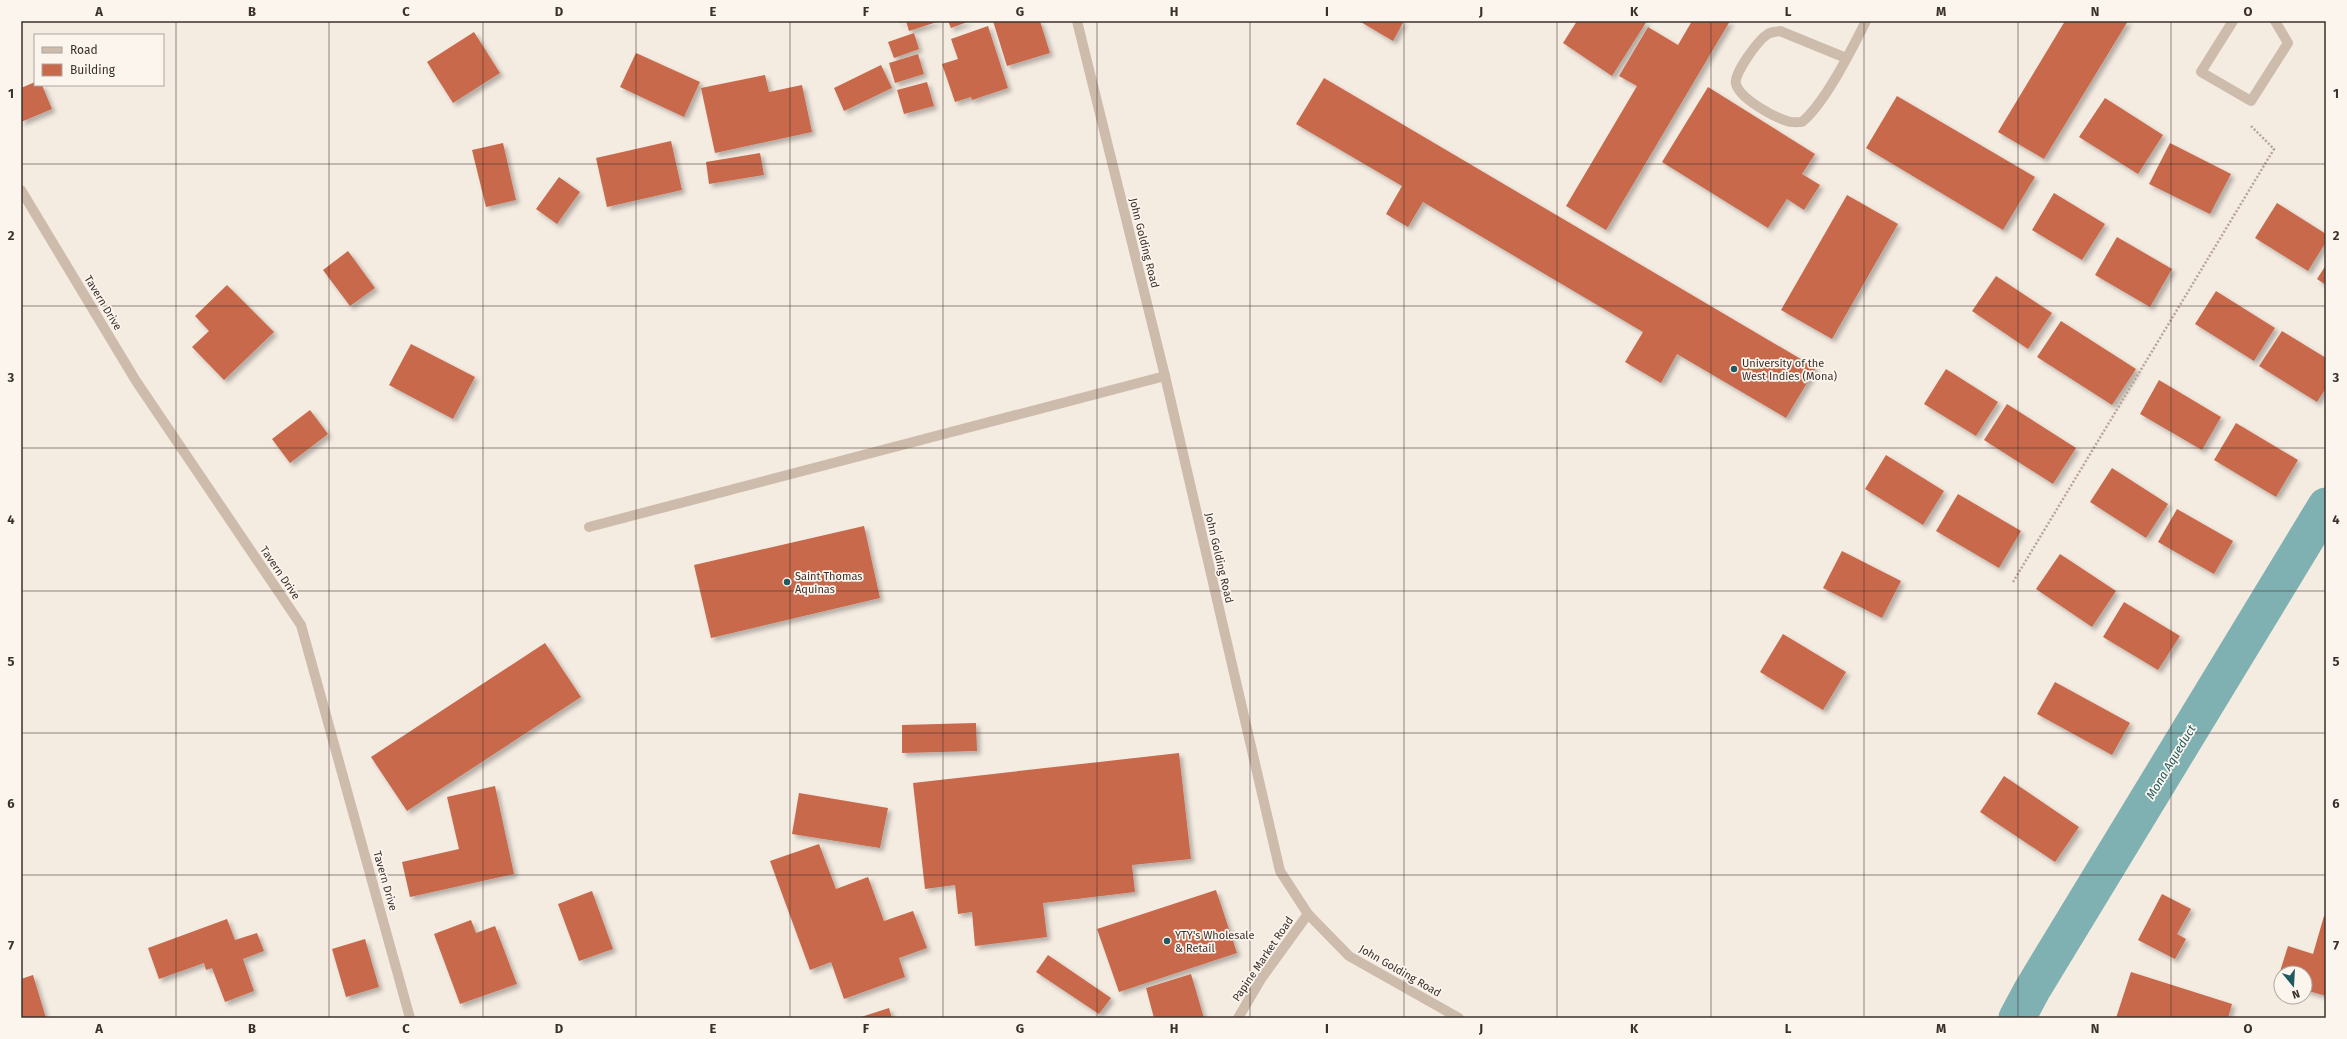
<svg xmlns="http://www.w3.org/2000/svg" width="2347" height="1039" viewBox="0 0 2347 1039" font-family="'Fira Sans',sans-serif">
  <style>
    .lines { fill: none; stroke-linecap: round; stroke-linejoin: round }
    .canal { stroke: #7fb0b2; stroke-width: 37 }
    .building { fill: #c8694b; filter: url(#shadow) }
    .path { stroke: #b9a596; stroke-width: 2.5; stroke-dasharray: 2 2; stroke-linecap: butt }
    .minor { stroke: #cdbbac; stroke-width: 10 }
    .grid { fill: none; stroke: #3b302b; stroke-width: 1; stroke-opacity: 0.55 }
    .poi-dot { fill: #1f5a5e; stroke: #fbf5ee; stroke-width: 1.5 }
    .labels { text-anchor: middle; dominant-baseline: central; stroke-width: 3.5; stroke-linejoin: round; paint-order: stroke }
    .street-label { font-size: 11px; fill: #3b302b; stroke: #fbf5ee }
    .poi-label { font-size: 11px; fill: #3b302b; stroke: #fbf5ee; text-anchor: start }
    .water-label { font-size: 12px; font-style: italic; fill: #1f5a5e; stroke: #fbf5ee }
    .neatline { fill: none; stroke: #3b302b; stroke-width: 1.5 }
    .grid-label { font-size: 13px; text-anchor: middle; font-weight: bold; fill: #3b302b }
  </style>
  <defs>
    <filter id="shadow"><feDropShadow dx="3.5" dy="3.5" stdDeviation="2" flood-color="#0004"/></filter>
  </defs>
  <rect width="100%" height="100%" fill="#f4ebe1"/>
  <g class="lines">
    <polyline class="canal" points="2017,1018 2032,990 2326,506"/>
  </g>
  <g class="building">
    <polygon points="899,21 940,21 909,31 906,21 900,23"/>
    <polygon points="948,21 970,21 951,28"/>
    <polygon points="993,21 1040,21 1050,53 1007,66"/>
    <polygon points="1359,21 1404,21 1393,41"/>
    <polygon points="1577,21 1647,21 1612,76 1563,43"/>
    <polygon points="1692,21 1730,21 1606,230 1566,206 1637,86 1619,76 1648,27 1678,45"/>
    <polygon points="2065,21 2128,21 2044,159 1998,132"/>
    <polygon points="988,26 1008,88 972,100 971,97 955,102 942,64 958,59 951,39"/>
    <polygon points="474,32 500,73 453,103 427,62"/>
    <polygon points="914,33 919,49 894,58 888,42"/>
    <polygon points="636,53 700,82 684,117 620,87"/>
    <polygon points="918,54 924,74 895,83 889,63"/>
    <polygon points="881,65 892,88 844,111 834,88"/>
    <polygon points="765,75 769,92 802,85 812,132 715,153 701,88"/>
    <polygon points="1324,78 1816,368 1786,418 1677,354 1661,383 1625,362 1643,332 1423,202 1408,227 1386,214 1402,186 1296,124"/>
    <polygon points="35,82 35,85 42,85 52,109 21,122 21,88"/>
    <polygon points="927,82 934,106 904,114 897,90"/>
    <polygon points="1708,87 1815,154 1802,174 1820,185 1804,210 1787,199 1768,228 1662,162"/>
    <polygon points="1897,96 2035,177 2003,230 1866,148"/>
    <polygon points="2105,98 2163,135 2138,174 2079,137"/>
    <polygon points="671,141 682,190 607,207 596,158"/>
    <polygon points="503,143 516,200 486,207 472,150"/>
    <polygon points="2170,143 2231,174 2210,214 2149,184"/>
    <polygon points="760,153 764,175 709,184 706,162"/>
    <polygon points="559,177 580,192 557,224 536,209"/>
    <polygon points="2054,193 2105,224 2082,260 2032,230"/>
    <polygon points="1847,195 1898,224 1832,339 1781,310"/>
    <polygon points="2277,203 2326,234 2326,242 2308,271 2255,238"/>
    <polygon points="2117,237 2172,269 2150,307 2095,275"/>
    <polygon points="348,251 375,288 350,306 323,270"/>
    <polygon points="2326,265 2326,285 2317,279"/>
    <polygon points="1996,276 2052,313 2028,349 1972,311"/>
    <polygon points="227,285 274,332 224,380 192,347 209,331 195,316"/>
    <polygon points="2216,291 2275,328 2254,361 2195,324"/>
    <polygon points="2061,321 2136,369 2112,405 2037,357"/>
    <polygon points="2282,331 2326,358 2326,388 2317,402 2259,366"/>
    <polygon points="411,344 475,377 453,419 389,385"/>
    <polygon points="1946,369 1998,402 1976,436 1924,404"/>
    <polygon points="2159,380 2221,417 2202,450 2140,414"/>
    <polygon points="2007,404 2076,448 2053,484 1984,440"/>
    <polygon points="310,410 328,434 290,463 272,439"/>
    <polygon points="2236,423 2298,460 2276,497 2214,460"/>
    <polygon points="1886,455 1944,491 1923,525 1865,489"/>
    <polygon points="2112,468 2168,504 2146,538 2090,502"/>
    <polygon points="1958,494 2021,531 1999,568 1936,531"/>
    <polygon points="2177,509 2233,541 2214,574 2158,542"/>
    <polygon points="864,526 880,598 711,638 694,565"/>
    <polygon points="1842,551 1901,581 1882,618 1823,588"/>
    <polygon points="2060,554 2116,591 2092,627 2036,589"/>
    <polygon points="2124,602 2180,636 2158,670 2103,637"/>
    <polygon points="1783,634 1846,672 1823,710 1760,672"/>
    <polygon points="545,643 581,697 407,811 371,757"/>
    <polygon points="2055,682 2130,723 2112,755 2037,714"/>
    <polygon points="976,723 977,751 902,753 902,725"/>
    <polygon points="1179,753 1191,859 1132,865 1135,892 1043,903 1047,937 975,946 972,912 958,914 955,885 925,889 913,783"/>
    <polygon points="2004,776 2079,827 2055,862 1980,812"/>
    <polygon points="495,786 514,874 410,897 402,862 459,849 447,797"/>
    <polygon points="799,793 888,808 880,848 792,834"/>
    <polygon points="819,844 836,889 868,877 884,921 913,911 927,948 899,958 905,977 844,999 831,962 810,970 770,861"/>
    <polygon points="1216,890 1237,953 1119,992 1097,929"/>
    <polygon points="592,891 613,949 579,961 558,904"/>
    <polygon points="2162,894 2191,909 2177,934 2186,939 2175,959 2138,940"/>
    <polygon points="2324,916 2326,916 2326,996 2305,990 2305,973 2281,973 2281,982 2277,981 2288,946 2313,954"/>
    <polygon points="227,919 235,940 257,933 264,951 243,959 254,991 225,1002 212,968 206,970 204,963 159,979 148,948"/>
    <polygon points="471,920 476,933 495,926 517,984 460,1004 434,934"/>
    <polygon points="365,939 379,987 346,997 332,949"/>
    <polygon points="1048,955 1111,998 1099,1014 1036,972"/>
    <polygon points="2131,972 2232,1004 2228,1018 2116,1018"/>
    <polygon points="1191,974 1204,1018 1154,1018 1146,988"/>
    <polygon points="33,975 46,1018 21,1018 21,979"/>
    <polygon points="889,1008 892,1018 858,1018"/>
  </g>
  <g class="lines">
    <polyline class="path" points="2013,582 2274,149 2250,125"/>
    <g class="minor">
      <polyline points="1077,21 1165,376 1280,871 1308,914 1349,956 1459,1018"/>
      <polyline points="2233,21 2201,72 2251,101 2288,43 2275,21"/>
      <path d="M1846,58l-66,-27c-4,1 -9,1 -12,3 -9,5 -35,40 -32,50 4,15 38,33 51,37 4,2 10,1 15,1 23,-19 50,-73 64,-101"/>
      <polyline points="21,190 136,381 301,625 410,1018"/>
      <polyline points="589,527 1165,376"/>
      <polyline points="1238,1018 1261,979 1308,914"/>
    </g>
  </g>
  <path class="grid" d="M176,21v997M329,21v997M483,21v997M636,21v997M790,21v997M943,21v997M1097,21v997M1250,21v997M1404,21v997M1557,21v997M1711,21v997M1864,21v997M2018,21v997M2171,21v997M21,164h2305M21,306h2305M21,448h2305M21,591h2305M21,733h2305M21,875h2305"/>
  <g class="poi-dot">
    <circle cx="1734" cy="369" r="4"/>
    <circle cx="787" cy="582" r="4"/>
    <circle cx="1167" cy="941" r="4"/>
  </g>
  <g class="labels">
    <g class="street-label">
      <text transform="translate(1144 243) rotate(76)">John Golding Road</text>
      <text transform="translate(103 303) rotate(59)">Tavern Drive</text>
      <text transform="translate(1219 558) rotate(77)">John Golding Road</text>
      <text transform="translate(280 573) rotate(56)">Tavern Drive</text>
      <text transform="translate(385 881) rotate(74)">Tavern Drive</text>
      <text transform="translate(1263 959) rotate(-56)">Papine Market Road</text>
      <text transform="translate(1400 971) rotate(30)">John Golding Road</text>
    </g>
    <g class="poi-label">
      <text x="1742" y="363">University of the<tspan x="1742" dy="13">West Indies (Mona)</tspan></text>
      <text x="795" y="576">Saint Thomas<tspan x="795" dy="13">Aquinas</tspan></text>
      <text x="1175" y="935">YTY's Wholesale<tspan x="1175" dy="13">&amp; Retail</tspan></text>
    </g>
    <g class="water-label">
      <text transform="translate(2171 762) rotate(-59)">Mona Aqueduct</text>
    </g>
  </g>
  <rect width="2347" height="1039" fill="none" stroke="#fbf5ee" stroke-width="44"/>
  <rect x="34" y="34" width="130" height="52" fill="#fbf5ee" stroke="#aea6a0"/>
  <rect x="42" y="47" width="20" height="6" fill="#cdbbac" stroke="#aea6a0"/>
  <text x="70" y="54" font-size="12" fill="#3b302b">Road</text>
  <rect x="42" y="64" width="20" height="12" fill="#c8694b" stroke="#aea6a0"/>
  <text x="70" y="74" font-size="12" fill="#3b302b">Building</text>
  <g transform="translate(2293 985) rotate(162)"><circle r="19" fill="#fbf5ee" stroke="#aea6a0"/>
  <path d="M0-3L7 15L0 10L-7 15Z" fill="#1f5a5e"/>
  <text y="-6" font-size="11" font-weight="bold" text-anchor="middle" fill="#3b302b">N</text>
  </g>
  <rect x="22" y="22" width="2303" height="995" class="neatline"/>
  <g class="grid-label">
    <text x="99" y="16">A</text>
    <text x="252" y="16">B</text>
    <text x="406" y="16">C</text>
    <text x="559" y="16">D</text>
    <text x="713" y="16">E</text>
    <text x="866" y="16">F</text>
    <text x="1020" y="16">G</text>
    <text x="1174" y="16">H</text>
    <text x="1327" y="16">I</text>
    <text x="1481" y="16">J</text>
    <text x="1634" y="16">K</text>
    <text x="1788" y="16">L</text>
    <text x="1941" y="16">M</text>
    <text x="2095" y="16">N</text>
    <text x="2248" y="16">O</text>
    <text x="11" y="98">1</text>
    <text x="2336" y="98">1</text>
    <text x="11" y="240">2</text>
    <text x="2336" y="240">2</text>
    <text x="11" y="382">3</text>
    <text x="2336" y="382">3</text>
    <text x="11" y="524">4</text>
    <text x="2336" y="524">4</text>
    <text x="11" y="666">5</text>
    <text x="2336" y="666">5</text>
    <text x="11" y="808">6</text>
    <text x="2336" y="808">6</text>
    <text x="11" y="950">7</text>
    <text x="2336" y="950">7</text>
    <text x="99" y="1033">A</text>
    <text x="252" y="1033">B</text>
    <text x="406" y="1033">C</text>
    <text x="559" y="1033">D</text>
    <text x="713" y="1033">E</text>
    <text x="866" y="1033">F</text>
    <text x="1020" y="1033">G</text>
    <text x="1174" y="1033">H</text>
    <text x="1327" y="1033">I</text>
    <text x="1481" y="1033">J</text>
    <text x="1634" y="1033">K</text>
    <text x="1788" y="1033">L</text>
    <text x="1941" y="1033">M</text>
    <text x="2095" y="1033">N</text>
    <text x="2248" y="1033">O</text>
  </g>
</svg>
